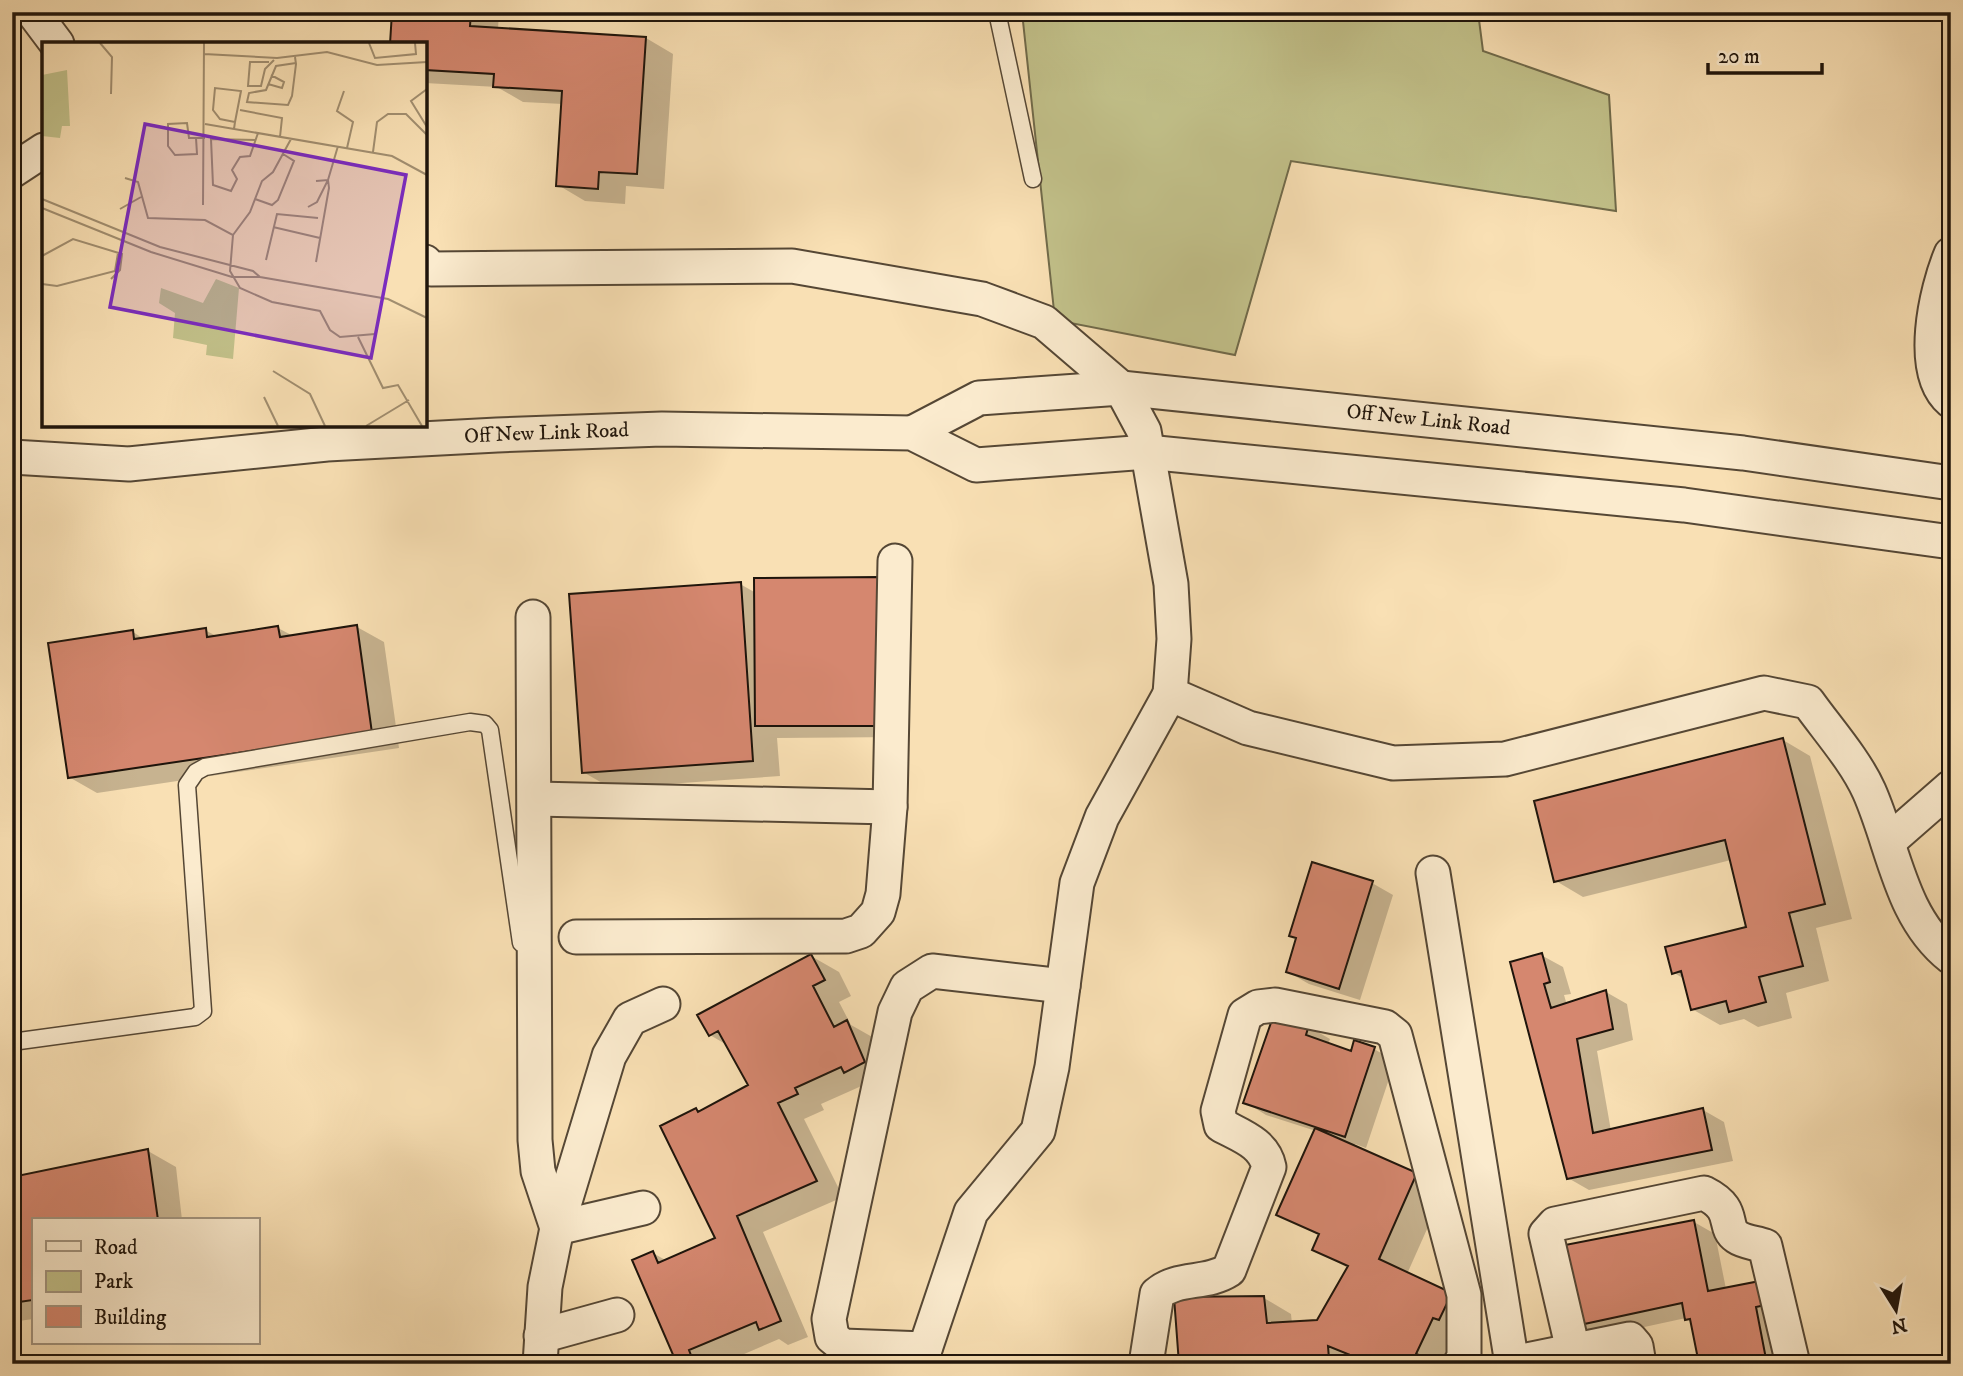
<svg xmlns="http://www.w3.org/2000/svg" width="1963" height="1376" viewBox="0 0 1963 1376" font-family="'IM FELL DW Pica',serif">
  <rect width="100%" height="100%" fill="#f9e0b4"/>
  <filter id="stains"><feTurbulence type="fractalNoise" baseFrequency=".00286" numOctaves="4"/><feColorMatrix values="0 0 0 0 .2 0 0 0 0 .09 0 0 0 0 .02 0 0 0 .5 -.17"/></filter>
  <radialGradient id="worn" r=".72"><stop offset=".6" stop-color="#630" stop-opacity="0"/><stop offset="1" stop-color="#630" stop-opacity=".3"/></radialGradient>
  <path fill="#c2c18a" stroke="#706a4a" stroke-width="2" d="M1022 12H1478L1483 51 1609 95 1616 211 1291 161 1235 355 1055 320Z"/>
  <path fill="#0003" d="M394 12H499L498 29 646 38 673 54 664 189 626 186 625 204 585 201 558 185 563 104 523 102 497 87 425 83V44Z
    M740 584 756 593 902 737 777 738 780 776 611 788 583 772Z
    M357 627 384 642 399 748 97 793 69 777 133 632 144 639 205 630 218 637 278 628 293 636Z
    M1783 740 1810 756 1852 919 1816 928 1829 981 1786 993 1792 1018 1758 1027 1744 1019 1720 1025 1692 1009 1684 979 1673 972 1749 928 1731 860 1583 897 1556 881Z
    M1372 883 1393 895 1360 1000 1309 984 1288 972Z
    M1541 955 1563 967 1571 994 1564 995 1567 1005 1606 992 1627 1004 1633 1040 1597 1051 1611 1131 1703 1110 1724 1122 1733 1161 1589 1190 1568 1178 1513 963Z
    M811 956 839 972 851 996 839 1002 851 1025 874 1038 866 1084 821 1104 824 1110 804 1119 843 1197 763 1232 808 1337 788 1345 779 1339 721 1364H681L653 1253 667 1261 717 1239 696 1110 701 1112 751 1086 727 1045 710 1035Z
    M1309 1027 1330 1039 1328 1044 1353 1053 1374 1049 1395 1061 1366 1148 1355 1144 1354 1147 1444 1191 1407 1274 1479 1310 1446 1364H1364L1354 1360 1355 1364H1181L1264 1298 1291 1314 1292 1324 1318 1322 1348 1268 1314 1249 1320 1236 1278 1214 1316 1131 1266 1115 1245 1102Z
    M148 1151 176 1167 182 1220H33V1319L12 1322V1179Z
    M1694 1222 1715 1234 1726 1289 1765 1281 1785 1364H1701L1692 1322 1686 1318 1598 1337 1577 1325Z"/>
  <path fill="#d5876f" stroke="#1e140b" stroke-width="2" d="M392 12H471L470 26 646 37 637 174 599 172 598 189 556 186 562 91 493 87 494 74 425 70V44H390Z
    M880 577 881 726H755L754 578Z
    M741 582 753 761 582 773 569 594Z
    M357 625 372 733 68 778 48 643 133 630 134 639 206 628 207 637 278 626 280 637Z
    M1783 738 1825 904 1789 913 1803 966 1759 977 1766 1002 1729 1012 1726 1001 1691 1010 1681 971 1672 974 1665 947 1746 927 1725 840 1554 882 1534 801Z
    M1312 862 1373 881 1339 989 1286 972 1296 938 1289 936Z
    M1542 953 1550 982 1544 984 1551 1008 1606 990 1613 1029 1577 1039 1593 1133 1703 1108 1712 1150 1567 1179 1510 962Z
    M811 954 825 980 813 986 834 1027 847 1020 865 1062 844 1073 841 1067 795 1088 798 1094 778 1103 817 1181 737 1216 781 1321 759 1330 756 1322 689 1350 692 1358 677 1364 632 1260 653 1251 658 1263 715 1238 660 1126 696 1108 698 1112 748 1085 718 1031 709 1036 697 1015Z
    M1274 1014 1309 1025 1306 1035 1351 1051 1354 1040 1375 1047 1345 1137 1243 1103Z
    M1315 1128 1417 1173 1379 1259 1452 1293 1439 1320 1433 1318 1416 1354 1422 1356 1419 1364H1378V1355L1355 1357 1328 1346 1329 1359 1309 1361V1364H1179L1174 1297 1264 1296 1267 1323 1317 1320 1348 1266 1312 1250 1319 1234 1276 1215Z
    M148 1149 158 1220H33V1300L12 1303V1177Z
    M1694 1220 1708 1291 1765 1280 1770 1304 1756 1307 1767 1364H1699L1690 1319 1685 1320 1682 1303 1575 1326 1560 1246Z"/>
  <g fill="none" stroke-linecap="round" stroke-linejoin="round">
    <g stroke="#554735" stroke-width="19">
      <path id="service" d="M997 12 1033 179
        M12 1042 195 1017 203 1011 187 785 196 772 205 767 470 722 485 724 490 730 521 943"/>
    </g>
    <g stroke="#554735" stroke-width="37">
      <g id="minor">
        <path d="M33 12 57 44"/>
        <path d="M12 171 44 150"/>
        <path d="M1951 254C1936 290 1917 372 1951 401"/>
        <path d="M425 262 431 269 792 266 982 299 1044 322 1121 388 1144 431 1171 584 1174 639 1170 694 1248 728 1393 763 1505 759 1764 693 1808 702C1828 730 1855 760 1869 791 1894 847 1900 917 1951 957"/>
        <path id="s1" d="M912 433 979 398 1121 388 1743 453 1951 483"/>
        <path id="s2" d="M12 457 129 464 327 444 497 435 662 429 912 433 976 465 1147 452 1684 505 1951 542"/>
        <path d="M533 617 535 1140 538 1171 557 1228 643 1208"/>
        <path d="M536 799 890 807"/>
        <path d="M1888 842 1951 787"/>
        <path d="M1433 873 1512 1364"/>
        <path d="M576 937 846 936 861 931 878 912 883 894 890 807 895 561"/>
        <path d="M541 1336 617 1315"/>
        <path d="M925 1349 843 1346 832 1337 829 1319 895 1012 907 987 932 971 1063 986"/>
        <path d="M1573 1350 1546 1234 1555 1224 1704 1193C1738 1210 1721 1226 1737 1237 1744 1242 1756 1243 1765 1246L1793 1364"/>
        <path d="M1512 1363 1630 1339 1636 1346 1639 1364"/>
        <path d="M540 1364 545 1287 557 1228 609 1056 630 1019 663 1004"/>
        <path d="M920 1364 971 1212 1038 1131 1052 1067 1077 883 1102 817 1170 694"/>
        <path d="M1146 1364 1157 1294C1178 1276 1206 1285 1229 1270L1269 1167C1264 1143 1241 1136 1221 1125L1218 1111 1245 1015 1258 1007 1275 1005 1385 1027 1395 1035 1464 1295V1357L1460 1364"/>
      </g>
    </g>
    <use href="#service" stroke="#fbebce" stroke-width="16"/>
    <use href="#minor" stroke="#fbebce" stroke-width="33"/>
  </g>
  <g text-anchor="middle" dominant-baseline="central" stroke-width="5" stroke-linejoin="round" paint-order="stroke">
    <g font-size="21" fill="#1e140b" stroke="#fbebce">
      <text stroke="none"><textPath href="#s1" startOffset="527">Off New Link Road</textPath></text>
      <text stroke="none"><textPath href="#s2" startOffset="536">Off New Link Road</textPath></text>
    </g>
  </g>
  <g transform="translate(42 42)">
    <rect width="385" height="385" fill="#f9e0b4"/>
    <path d="M25 28 28 84H20L18 96 0 94V33ZM174 237 197 246 191 317 164 313 165 303 131 296 133 271 117 261 119 246 161 261Z" fill="#c2c18a"/>
    <path fill="none" stroke="#a18e70" stroke-width="2" d="M58 1 70 15 69 52M327 1 333 16 374 12 373 1M162 12 235 16 285 10 335 23 385 20M253 15 254 22 250 54 246 63 205 60 207 51 224 48 234 24 254 21M227 20H208L206 44H219L223 27 232 18M226 42 240 46 242 40 229 33M385 47 369 59 385 85M302 49 295 69 311 80 305 106M198 68 240 76 238 95M163 82 350 114 385 133M192 87 193 80 178 77 171 68 173 46 199 49 193 80M154 96 155 112 133 113 126 104V82L145 81 147 96H163M214 98 169 97 171 143 189 149 195 137 190 128 198 115 208 114 216 91M331 110 335 80 346 72H364L385 93M83 136 96 140 106 176 163 178 191 193 188 229 198 246 230 260 278 269 288 288 298 295 333 292M0 157 118 205 211 229 218 235 346 257 385 276M213 157 230 163 236 158 252 119 241 112M161 163 162 1M266 165 275 160 286 138 296 104M0 166 109 210 190 235H218M78 167 99 155M231 185 278 196M191 193 208 170 220 139 231 130 249 97M0 214 31 197 80 212 78 228 69 237M224 218 235 172 276 176M274 220 287 146 286 138 274 139M0 242 15 244 73 229 76 211M316 295 341 346 356 343 380 384M231 329 268 352 283 384M222 355 236 384M324 384 367 358"/>
    <path fill="#7b2cbf" fill-opacity="0.15" stroke="#7b2cbf" stroke-width="3.5" d="M103 82 364 133 329 316 68 265Z"/>
    <rect width="385" height="385" fill="none" stroke="#1e140b" stroke-width="3.5"/>
  </g>
  <rect width="1963" height="1376" fill="none" stroke="#f9e0b4" stroke-width="42"/>
  <rect x="14" y="14" width="1935" height="1348" fill="none" stroke="#1e140b" stroke-width="3.5"/>
  <rect x="21" y="21" width="1921" height="1334" fill="none" stroke="#1e140b" stroke-width="2"/>
  <rect x="32" y="1218" width="228" height="126" fill="#fbebce" stroke="#a39580" stroke-width="2"/>
  <rect x="46" y="1241" width="35" height="10" fill="#fbebce" stroke="#a39580" stroke-width="2"/>
  <text x="94" y="1254" font-size="21" fill="#1e140b">Road</text>
  <rect x="46" y="1271" width="35" height="21" fill="#c2c18a" stroke="#a39580" stroke-width="2"/>
  <text x="94" y="1288" font-size="21" fill="#1e140b">Park</text>
  <rect x="46" y="1306" width="35" height="21" fill="#d5876f" stroke="#a39580" stroke-width="2"/>
  <text x="94" y="1324" font-size="21" fill="#1e140b">Building</text>
  <g transform="translate(1896 1310) rotate(169)" stroke="#fbebce" stroke-width="5" paint-order="stroke">
  <path d="M0-5L12 26L0 18L-12 26Z" fill="#1e140b"/>
  <text y="-10" font-size="19" font-weight="bold" text-anchor="middle" fill="#1e140b">N</text>
  </g>
  <path d="M1708 63v10h114v-10" fill="none" stroke="#1e140b" stroke-width="3.5"/>
  <text x="1718" y="63" font-size="21" fill="#1e140b" stroke="#fbebce" stroke-width="5" paint-order="stroke">20 m</text>
  <rect width="100%" height="100%" filter="url(#stains)"/>
  <rect width="100%" height="100%" fill="url(#worn)"/>
</svg>
